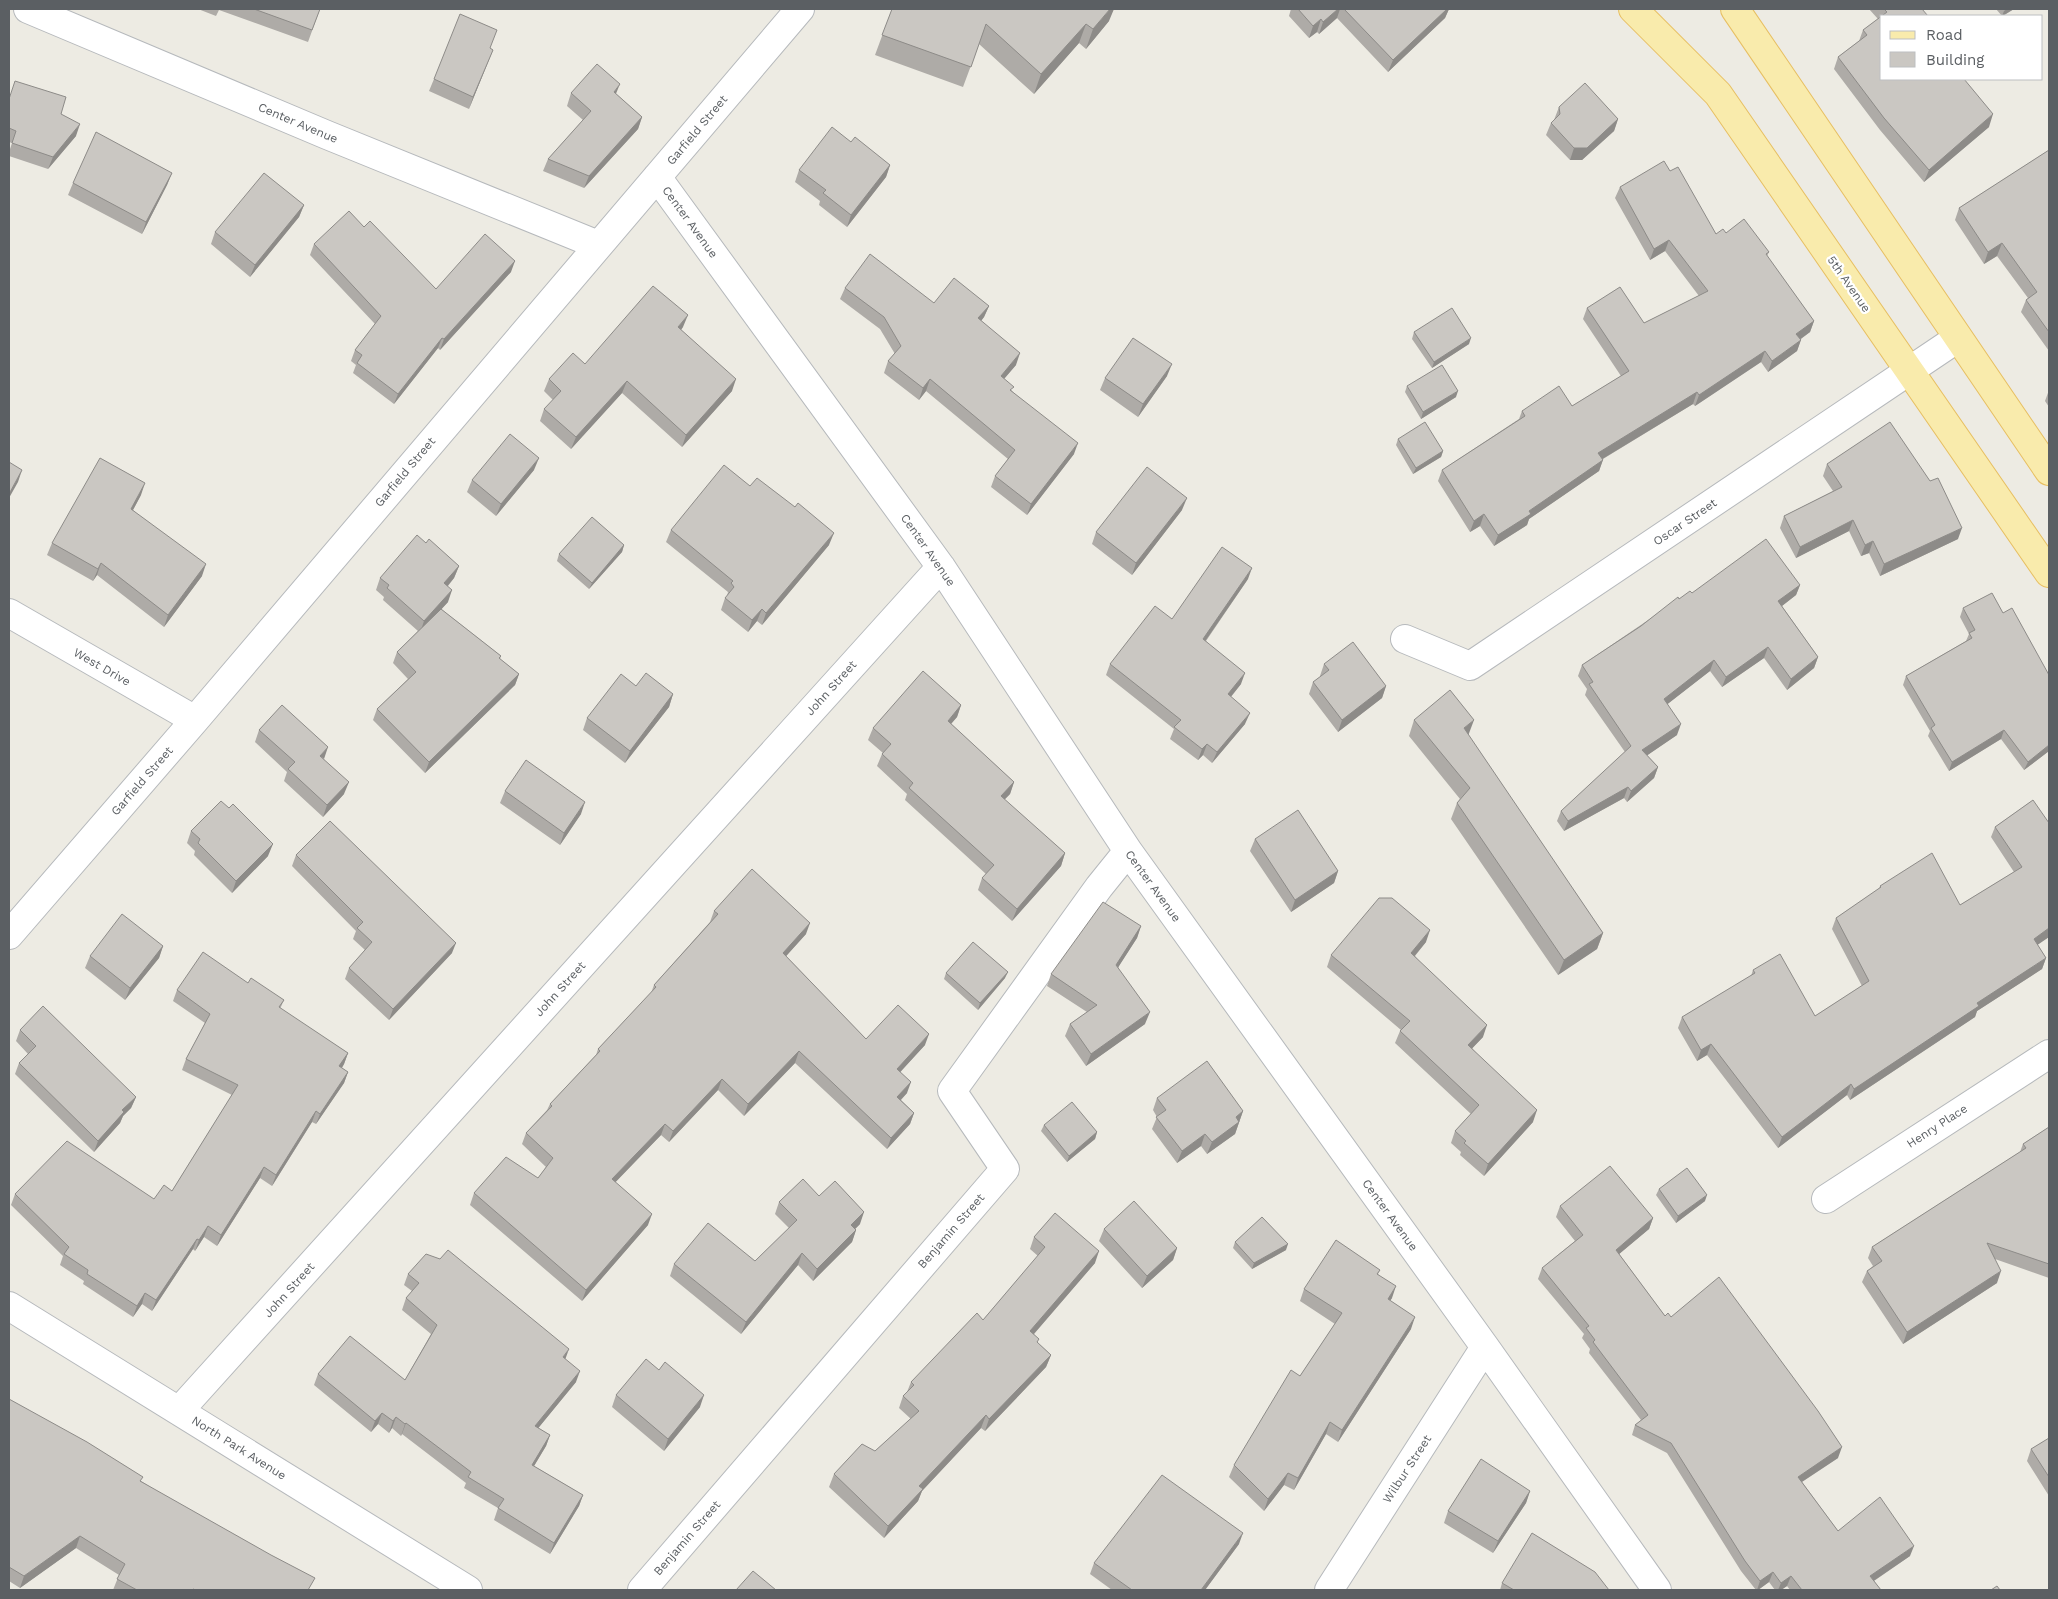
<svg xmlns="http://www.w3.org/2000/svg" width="2058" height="1599" viewBox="0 0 2058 1599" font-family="'Work Sans',sans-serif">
  <rect width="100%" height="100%" fill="#edebe3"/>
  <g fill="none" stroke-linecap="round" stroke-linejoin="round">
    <g stroke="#b6b9bc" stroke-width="30">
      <path id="minor" d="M28 9 327 135 598 245
        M657 177 941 567 1128 851 1485 1347 1657 1590
        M9 613 195 720
        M1405 639 1470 666 1958 338
        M9 935 195 720 800 9
        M1826 1199 2049 1054
        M9 1306 468 1590
        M179 1411 941 567
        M642 1590 1005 1169 952 1091 1099 887 1128 851
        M1329 1590 1485 1347"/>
    </g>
    <g stroke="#e7bf62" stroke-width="30">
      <path id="major" d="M1633 9 1718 94 2049 573
        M1735 9 2049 471"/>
    </g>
    <use href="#minor" stroke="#fff" stroke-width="28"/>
    <use href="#major" stroke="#f9ebac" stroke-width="28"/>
  </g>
  <path fill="#aeaba7" d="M198 9H320L308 42 219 10 216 16Z
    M892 9 1109 21 1086 49 1079 43 1034 94 979 44 963 87 875 55Z
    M1291 9H1449L1445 18 1388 72 1337 18 1319 34 1317 32 1309 38 1289 16Z
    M1869 9H1922L1882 16 1989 127 1924 182 1880 130 1834 69 1838 57 1859 41 1863 30 1878 19Z
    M1996 9H2014L2003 16H2002Z
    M490 48 493 50 469 109 429 91 434 79Z
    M571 93 616 94 642 117 638 129 584 188 543 171 548 159 583 120 567 106Z
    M9 98 76 136 48 169 9 156V152L12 143 9 142Z
    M1559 107 1618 119 1614 131 1582 160H1570L1546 135 1551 123 1554 120Z
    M851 142 890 165 886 177 847 227 819 205 820 201 795 182 799 170Z
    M2049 150V351L2021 312 2026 300 2028 298 1997 256 1984 264 1955 220 1959 208Z
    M1670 171 1716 234 1726 233 1769 252 1767 256 1814 321 1810 332 1801 339 1797 351 1768 372 1761 362 1695 406 1693 404 1603 459 1599 471 1529 519 1527 525 1494 546 1480 526 1470 532 1438 481 1442 470 1519 419 1522 411 1572 406 1621 376 1583 319 1587 308 1644 323 1699 296 1665 251 1650 260 1615 198 1620 187Z
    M172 173 167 185 142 234 68 195 73 183Z
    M304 205 299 217 250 277 211 244 215 232Z
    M364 227 436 289 511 272 440 350 438 348 394 404 353 373 356 365 351 361 355 350 375 324 310 255 314 244Z
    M845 288 934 303 989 306 984 317 981 321 1016 365 1004 379 1012 391 1074 454 1027 515 991 487 995 476 1008 459 926 391 919 400 884 373 888 361 895 354 880 329 840 299Z
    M683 327 681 330 732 391 682 447 622 393 571 449 540 421 544 409 553 400 544 391 549 379 585 364Z
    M1414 332 1469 344 1432 368 1412 339Z
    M1167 376 1138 417 1100 390 1105 378Z
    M1407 386 1456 397 1421 419 1405 392Z
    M2049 390V407L2045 401Z
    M1398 439 1443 451 1441 457 1413 474 1396 445Z
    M1827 464 1958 539 1880 576 1869 553 1861 556 1849 531 1796 558 1780 528 1784 516 1833 491 1823 476Z
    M534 470 496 516 467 492 472 480Z
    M750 486 829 545 762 625 757 621 748 632 721 610 725 598 727 596 728 592 666 542 671 530Z
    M141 495 133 510 202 576 164 627 97 575 93 581 47 555 52 543Z
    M1182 510 1132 575 1092 544 1096 532Z
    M426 543 459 566 454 578 448 586V602L441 609 501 656 500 659 519 674 515 685 425 773 373 720 377 709 408 679 393 663 397 652 418 631 383 600 384 597 376 590 380 578Z
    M624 545 622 552 589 589 557 561 559 554Z
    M1248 579 1206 641 1241 684 1231 697 1245 724 1212 763 1203 755 1198 760 1170 739 1174 729 1106 675 1110 664 1172 619Z
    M1800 585 1796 595 1782 606 1818 657 1814 668 1787 690 1764 658 1722 687 1710 671 1667 704 1677 735 1647 755 1658 767 1654 778 1627 802 1624 798 1564 831 1557 821 1561 811 1625 752 1585 695 1587 689 1578 676 1582 665 1679 599 1692 593Z
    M1963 608 2049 751 2024 770 2001 739 1949 771 1928 736 1930 731 1903 685 1906 676 1966 641 1969 634 1960 617Z
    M1324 664 1386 686 1382 698 1338 732 1309 694 1313 682 1320 677V676Z
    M636 686 673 694 669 707 625 763 583 730 587 718Z
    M961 705 957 717 951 724 1014 782 1010 794 1004 800 1065 853 1061 866 1012 921 978 890 982 878 986 874 905 800 907 794 877 766 882 754 883 753 868 740 873 728Z
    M1414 720 1468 736 1603 933 1597 949 1558 975 1451 819 1457 803 1460 799 1409 736Z
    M259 730 324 759 344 794 323 817 284 781 287 772 255 742Z
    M505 791 581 814 560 845 500 803Z
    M2033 800 2049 937 2037 944 2046 958 2042 969 1977 1011 1975 1017 1850 1100 1847 1095 1778 1148 1707 1055 1697 1061 1678 1028 1682 1017 1751 976 1753 970 1815 1016 1862 986 1832 929 1836 918 1879 889 1880 886 1960 905 2014 872 1991 837 1995 827Z
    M191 831 268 856 232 893 194 855 195 851 187 843Z
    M1255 839 1338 871 1334 883 1291 912 1250 851Z
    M296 855 452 953 389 1020 345 979 349 968 365 950 353 939 356 931 292 866Z
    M714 911 806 934 786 956 866 1039 925 1045 900 1072 907 1093 901 1100 914 1113 910 1124 887 1149 795 1063 744 1116 718 1090 669 1142 661 1135 615 1182 648 1225 582 1301 470 1205 474 1193 538 1178 546 1167 522 1144 526 1133 547 1110 550 1104 596 1055 598 1049 651 993 654 985 710 922Z
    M1141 926 1137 938 1118 967 1145 1024 1086 1066 1065 1036 1070 1024 1087 1012 1047 986 1051 974Z
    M1426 942 1415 956 1483 1037 1472 1048 1533 1122 1484 1176 1460 1155 1461 1152 1451 1143 1455 1131 1471 1114 1395 1043 1400 1031 1401 1030 1327 967 1331 955Z
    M163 946 159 958 125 1000 85 968 90 956Z
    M946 973 1005 978 978 1010 944 979Z
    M248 983 284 1000 280 1009 348 1053 344 1064 342 1068 348 1072 344 1083 316 1124 312 1122 272 1186 260 1178 217 1246 204 1237 195 1251 193 1249 152 1311 142 1304 133 1317 83 1284 84 1281 60 1265 63 1256 11 1205 15 1194 154 1199 172 1191 232 1095 182 1070 186 1059 205 1023 173 1001 177 990Z
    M20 1030 136 1097 131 1108 123 1116 120 1123 94 1152 15 1074 19 1063 28 1054 16 1041Z
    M1157 1098 1243 1111 1235 1134 1207 1154 1201 1146 1177 1163 1152 1129 1157 1117 1153 1110Z
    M1044 1125 1097 1132 1095 1139 1067 1162 1041 1131Z
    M2049 1127V1278L1995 1259 1997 1283 1903 1344 1862 1282 1867 1271 1873 1266 1868 1258 1872 1247 2020 1152 2023 1144Z
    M1659 1189 1705 1201 1676 1223 1656 1195Z
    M819 1196 860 1224 855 1229 856 1230 852 1242 813 1281 798 1265 741 1334 670 1276 674 1264 755 1261 789 1228 775 1214 779 1202Z
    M1560 1206 1653 1218 1649 1229 1619 1254 1665 1316 1671 1317 1838 1458 1802 1482 1838 1531 1910 1556 1874 1581 1881 1590H1790L1787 1586 1781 1590H1775L1769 1582 1758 1590H1756L1741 1571 1667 1453 1632 1435 1635 1425 1641 1420 1589 1353 1590 1349 1582 1338 1584 1334 1538 1279 1542 1268 1575 1241 1556 1217Z
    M1104 1229 1177 1248 1173 1260 1142 1288 1099 1241Z
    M1034 1237 1095 1263 1034 1334 1038 1343 1051 1355 1046 1367 985 1431 981 1428 922 1491 918 1501 884 1538 829 1487 834 1474 875 1451 911 1419 899 1408 903 1396 907 1392 911 1382 983 1320 1038 1256 1030 1249Z
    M1235 1242 1286 1250 1252 1269 1233 1248Z
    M1380 1270 1378 1274 1392 1298 1390 1301 1411 1329 1338 1442 1326 1434 1294 1490 1284 1485 1264 1511 1229 1477 1234 1465 1300 1376 1335 1324 1300 1301 1304 1289Z
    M408 1274 565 1359 576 1382 538 1428 550 1435 546 1446 534 1466 583 1495 579 1506 550 1554 494 1520 498 1508 464 1488 466 1483 402 1434 401 1436 392 1428 389 1433 378 1424 371 1432 314 1385 318 1374 405 1380 431 1334 402 1310 406 1298 412 1291 404 1285Z
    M616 1395 700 1407 664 1451 612 1407Z
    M9 1399 141 1481 310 1590H113L119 1575 76 1548 20 1588 9 1581Z
    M2049 1438V1496L2027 1461 2031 1449Z
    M1530 1491 1526 1503 1493 1553 1444 1523 1448 1511Z
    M1239 1544 1205 1590H1112L1090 1574 1094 1563Z
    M1502 1583 1609 1590H1500Z"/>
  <path fill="#8d8b88" d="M1110 9H1114L1109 21 1086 49 1093 29Z
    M1338 9H1340L1337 18 1319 34 1323 22Z
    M1447 9H1449L1445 18 1388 72 1393 60Z
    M2007 9H2014L2002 16 2004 11Z
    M1321 19 1317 32 1309 38 1313 26Z
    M1086 24 1079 43 1034 94 1041 74Z
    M493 50 488 62 469 109 473 97Z
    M620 84 615 96 614 92Z
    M1993 114 1989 127 1924 182 1929 170Z
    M642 117 638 129 584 188 589 176Z
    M1618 119 1614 131 1582 160H1570L1574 148Z
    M80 124 76 136 48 169 53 157Z
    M890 165 886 177 847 227 851 215Z
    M172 173 167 185 142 234 146 222Z
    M304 205 299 217 250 277 255 265Z
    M1669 240 1665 251 1650 260 1654 249Z
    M2002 243 1997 256 1984 264 1988 252Z
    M515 261 511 272 440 350 444 339Z
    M989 306 984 317 974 330 978 318Z
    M688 315 683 327 674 339 678 327Z
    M1814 321 1810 332 1792 345 1796 334Z
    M442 338 438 348 394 404 398 394Z
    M1471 338 1469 344 1432 368 1434 362Z
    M1801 340 1797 351 1768 372 1772 361Z
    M1765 351 1761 362 1695 406 1699 395Z
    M1020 353 1016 365 997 387 1001 376Z
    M1172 364 1167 376 1138 417 1143 404Z
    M736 379 732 391 682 447 686 435Z
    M930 379 926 391 919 400 923 388Z
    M627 381 622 393 571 449 576 437Z
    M1458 391 1456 397 1421 419 1423 412Z
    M1697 392 1693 404 1594 464 1598 453Z
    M1078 443 1074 454 1027 515 1031 504Z
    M1443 451 1441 457 1413 474 1416 468Z
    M539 458 534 470 496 516 501 504Z
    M1603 460 1599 471 1529 519 1527 525 1494 546 1498 535 1529 511Z
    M22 470 18 482 9 498V494Z
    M145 483 141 495 127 521 131 509Z
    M1187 498 1182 510 1132 575 1136 563Z
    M1484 514 1480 526 1470 532 1474 521Z
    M1853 520 1849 531 1796 558 1800 547Z
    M1962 528 1958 539 1880 576 1884 564Z
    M834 533 829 545 762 625 766 613Z
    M1873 541 1869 553 1861 556 1865 545Z
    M624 545 622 552 589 589 592 583Z
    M101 563 97 575 93 581 98 569Z
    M206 564 202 576 164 627 168 615Z
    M459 566 454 578 440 595 444 583Z
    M1252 568 1248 579 1199 650 1203 639Z
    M1800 585 1796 595 1774 612 1778 601Z
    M452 590 448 602 420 633 424 621Z
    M762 609 757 621 748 632 752 620Z
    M1768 647 1764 658 1722 687 1726 677Z
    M1818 657 1814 668 1787 690 1791 679Z
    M1714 660 1710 671 1660 710 1664 699Z
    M1245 673 1241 684 1224 705 1228 694Z
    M519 674 515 685 425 773 429 762Z
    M1386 686 1382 698 1338 732 1342 720Z
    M673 694 669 707 625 763 630 751Z
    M961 705 957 717 943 733 948 721Z
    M1250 713 1245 724 1212 763 1217 752Z
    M1474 720 1468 736 1464 728Z
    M1681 724 1677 735 1639 761 1642 750Z
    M2004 730 2001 739 1949 771 1952 762Z
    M1207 744 1203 755 1198 760 1202 749Z
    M2049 745V751L2024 770 2028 762Z
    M328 747 324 759 320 756Z
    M1658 767 1654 778 1627 802 1631 791Z
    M349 782 344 794 323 817 327 805Z
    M1014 782 1010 794 996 808 1001 796Z
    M1628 787 1624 798 1564 831 1568 821Z
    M585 802 581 814 560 845 564 833Z
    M273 844 268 856 232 893 236 881Z
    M1065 853 1061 866 1012 921 1017 909Z
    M1338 871 1334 883 1291 912 1295 900Z
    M810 923 806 934 779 964 783 953Z
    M1141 926 1137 938 1112 977 1116 965Z
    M2049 928V937L2030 950 2034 939Z
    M1430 930 1426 942 1407 965 1411 953Z
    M1603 933 1597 949 1558 975 1564 960Z
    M456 943 452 953 389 1020 393 1009Z
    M163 946 159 958 125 1000 130 988Z
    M2046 958 2042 969 1977 1011 1975 1017 1850 1100 1854 1089 1977 1003Z
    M1008 972 1005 978 978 1010 980 1003Z
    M1150 1012 1145 1024 1086 1066 1091 1054Z
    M1487 1025 1483 1037 1464 1057 1468 1045Z
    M929 1034 925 1045 893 1080 897 1069Z
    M1711 1044 1707 1055 1697 1061 1701 1050Z
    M799 1051 795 1063 744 1116 748 1104Z
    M348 1053 344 1064 336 1077 339 1066Z
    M348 1072 344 1083 316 1124 320 1114Z
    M722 1079 718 1090 669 1142 673 1131Z
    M911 1082 907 1093 893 1108 897 1097Z
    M1851 1084 1847 1095 1778 1148 1782 1137Z
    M136 1097 131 1108 123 1116 120 1123 94 1152 98 1141 122 1110Z
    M1537 1110 1533 1122 1484 1176 1488 1164Z
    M316 1111 312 1122 272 1186 276 1175Z
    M1243 1111 1235 1134 1207 1154 1212 1142 1236 1117Z
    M914 1113 910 1124 887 1149 891 1138Z
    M665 1124 661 1135 608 1190 612 1179Z
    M1097 1132 1095 1139 1067 1162 1069 1156Z
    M1205 1134 1201 1146 1177 1163 1182 1151Z
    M264 1167 260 1178 217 1246 221 1235Z
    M1707 1195 1705 1201 1676 1223 1678 1216Z
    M864 1212 860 1224 847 1237 851 1225Z
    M652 1214 648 1225 582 1301 586 1290Z
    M1653 1218 1649 1229 1612 1260 1616 1250Z
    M208 1226 204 1237 195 1251 199 1240Z
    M856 1230 852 1242 813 1281 817 1269Z
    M197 1239 193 1249 152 1311 156 1300Z
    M1288 1244 1286 1250 1252 1269 1254 1263Z
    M1177 1248 1173 1260 1142 1288 1147 1276Z
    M1099 1251 1095 1263 1026 1343 1030 1331Z
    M802 1253 798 1265 741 1334 746 1322Z
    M2001 1271 1997 1283 1903 1344 1907 1332Z
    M1396 1286 1392 1298 1383 1311 1388 1299Z
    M145 1293 142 1304 133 1317 137 1306Z
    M1415 1317 1411 1329 1338 1442 1342 1430Z
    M569 1349 565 1360 563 1357Z
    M1051 1355 1046 1367 985 1431 989 1419Z
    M580 1371 576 1382 531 1437 535 1426Z
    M704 1395 700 1407 664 1451 668 1439Z
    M382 1413 378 1424 371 1432 375 1421Z
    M986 1415 981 1428 922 1491 918 1501 884 1538 888 1526 919 1486Z
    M396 1417 392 1428 389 1433 393 1421Z
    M1330 1422 1326 1434 1294 1490 1298 1478Z
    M406 1423 402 1434 401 1436 405 1424Z
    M550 1435 546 1446 528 1476 532 1465Z
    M1842 1447 1838 1458 1794 1487 1798 1477Z
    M1288 1473 1284 1485 1264 1511 1268 1499Z
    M1530 1491 1526 1503 1493 1553 1498 1541Z
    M583 1495 579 1506 550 1554 554 1543Z
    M1243 1533 1239 1544 1205 1590H1201Z
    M80 1536 76 1548 20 1588 24 1576Z
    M1914 1546 1910 1556 1866 1586 1870 1576Z
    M1773 1572 1769 1582 1758 1590H1757L1760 1581Z
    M1791 1576 1787 1586 1781 1590H1778L1781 1583Z"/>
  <path fill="#cac7c2" stroke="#8d8b88" d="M254 9H320L312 30Z
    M892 9H1110L1093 29 1086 24 1041 74 986 24 971 67 882 35Z
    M1298 9H1338L1323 22 1321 19 1313 26Z
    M1344 9H1447L1393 60Z
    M1884 9H1922L1928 16H1882V79H1964L1993 114 1929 170 1884 118 1838 57 1867 35 1863 30 1887 12Z
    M460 14 497 30 490 48 493 50 473 97 434 79Z
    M597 64 620 84 614 92 642 117 589 176 548 159 591 111 571 93Z
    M15 81 66 97 61 114 80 124 53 157 12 143 16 131 9 128V99Z
    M1585 83 1618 119 1587 148H1574L1551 123 1560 114 1559 107Z
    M832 127 851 142 855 137 890 165 851 215 823 193 826 190 799 170Z
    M96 132 172 173 146 222 73 183Z
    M2049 150V332L2026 300 2037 292 2002 243 1988 252 1959 208Z
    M1664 161 1670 171 1678 167 1716 234 1723 229 1726 233 1744 219 1769 252 1766 254 1814 321 1796 334 1801 340 1772 361 1765 351 1699 395 1697 392 1598 453 1603 460 1529 511 1531 514 1498 535 1484 514 1474 521 1442 470 1525 416 1522 411 1559 386 1572 406 1629 371 1587 308 1620 287 1644 323 1708 291 1669 240 1654 249 1620 187Z
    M264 173 304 205 255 265 215 232Z
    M349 211 364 227 370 221 436 289 485 234 515 261 444 339 442 338 398 394 357 363 362 355 355 350 381 316 314 244Z
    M870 254 934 303 954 278 989 306 978 318 1020 353 1001 376 1014 387 1010 390 1078 443 1031 504 995 476 1015 450 930 379 923 388 888 361 901 346 884 317 845 288Z
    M653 286 688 315 678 327 736 379 686 435 627 381 576 437 544 409 561 391 549 379 573 353 585 364Z
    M1452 308 1471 338 1434 362 1414 332Z
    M1133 338 1172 364 1143 404 1105 378Z
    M1442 365 1458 391 1423 412 1407 386Z
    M1425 422 1443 451 1416 468 1398 439Z
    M1890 422 1930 481 1938 478 1962 528 1884 564 1873 541 1865 545 1853 520 1800 547 1784 516 1842 487 1827 464Z
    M510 434 539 458 501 504 472 480Z
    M100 458 145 483 131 509 206 564 168 615 101 563 98 569 52 543Z
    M9 462 22 470 9 494Z
    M724 465 750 486 757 478 795 507 798 503 834 533 766 613 762 609 752 620 725 598 734 587 731 583 733 581 671 530Z
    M1147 467 1187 498 1136 563 1096 532Z
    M592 517 624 545 592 583 559 554Z
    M417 535 426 543 429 539 459 566 444 583 452 590 424 621 387 588 389 585 380 578Z
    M1766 539 1800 585 1778 601 1818 657 1791 679 1768 647 1726 677 1714 660 1664 699 1681 724 1642 750 1658 767 1631 791 1628 787 1568 821 1561 811 1631 746 1589 684 1593 682 1582 665 1641 626 1678 597 1679 599 1690 591 1692 593Z
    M1222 547 1252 568 1203 639 1245 673 1228 694 1250 713 1217 752 1207 744 1202 749 1174 727 1181 720 1110 664 1155 606 1172 619Z
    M1992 593 2003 613 2012 608 2049 675V745L2028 762 2004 730 1952 762 1931 728 1935 725 1906 676 1972 638 1969 633 1975 630 1963 608Z
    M441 609 501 656 499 658 519 674 429 762 377 709 416 672 397 652Z
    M1353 642 1386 686 1342 720 1313 682 1329 670 1324 664Z
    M923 671 961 705 948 721 1014 782 1001 796 1065 853 1017 909 982 878 994 865 909 788 913 783 882 754 891 744 873 728Z
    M646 673 673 694 630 751 587 718 621 674 636 686Z
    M1450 690 1474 720 1464 728 1603 933 1564 960 1457 803 1470 788 1414 720Z
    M282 705 328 747 320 756 349 782 327 805 288 769 295 762 259 730Z
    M526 760 585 802 564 833 505 791Z
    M2033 800 2049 823V928L2034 939 2046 958 1977 1003 1979 1006 1854 1089 1851 1084 1782 1137 1711 1044 1701 1050 1682 1017 1755 973 1753 970 1780 954 1815 1016 1869 981 1836 918 1881 887 1880 886 1932 853 1960 905 2022 867 1995 827Z
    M221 801 229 808 233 804 273 844 236 881 198 843 200 839 191 831Z
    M1298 810 1338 871 1295 900 1255 839Z
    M330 821 456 943 393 1009 349 968 372 942 357 928 363 922 296 855Z
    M752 869 810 923 783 953 866 1039 898 1005 929 1034 897 1069 911 1082 897 1097 914 1113 891 1138 799 1051 748 1104 722 1079 673 1131 665 1124 612 1179 652 1214 586 1290 474 1193 506 1157 538 1178 553 1158 526 1133 552 1106 550 1104 600 1051 598 1049 656 987 654 985 718 914 714 911Z
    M1379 898H1392L1430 930 1411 953 1487 1025 1468 1045 1537 1110 1488 1164 1464 1143 1466 1141 1455 1131 1479 1105 1400 1031 1410 1021 1331 955Z
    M1103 902 1141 926 1116 965 1150 1012 1091 1054 1070 1024 1097 1005 1051 974Z
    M122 914 163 946 130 988 90 956Z
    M973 942 1008 972 980 1003 946 973Z
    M203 952 248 983 251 978 284 1000 279 1007 348 1053 339 1066 348 1072 320 1114 316 1111 276 1175 264 1167 221 1235 208 1226 199 1240 197 1239 156 1300 145 1293 137 1306 87 1274 88 1270 64 1254 69 1247 15 1194 67 1141 154 1199 164 1185 172 1191 238 1085 186 1059 210 1014 177 990Z
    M43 1006 136 1097 122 1110 124 1112 98 1141 19 1063 36 1046 20 1030Z
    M1207 1061 1243 1111 1236 1117 1239 1122 1212 1142 1205 1134 1182 1151 1156 1117 1166 1110 1157 1098Z
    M1072 1102 1097 1132 1069 1156 1044 1125Z
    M2049 1127V1264L1987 1243 2001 1271 1907 1332 1867 1271 1882 1261 1872 1247 2026 1148 2023 1144Z
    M1610 1166 1653 1218 1616 1250 1665 1316 1668 1313 1671 1317 1719 1277 1818 1411 1842 1447 1798 1477 1838 1531 1880 1497 1914 1546 1870 1576 1881 1590H1802L1791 1576 1781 1583 1773 1572 1760 1581 1745 1561 1671 1443 1635 1425 1648 1415 1593 1342 1595 1340 1586 1328 1589 1326 1542 1268 1583 1235 1560 1206Z
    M1687 1168 1707 1195 1678 1216 1659 1189Z
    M803 1179 819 1196 835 1181 864 1212 851 1225 856 1230 817 1269 802 1253 746 1322 674 1264 708 1223 755 1261 797 1220 779 1202Z
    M1134 1201 1177 1248 1147 1276 1104 1229Z
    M1055 1213 1099 1251 1030 1331 1039 1339 1037 1342 1051 1355 989 1419 986 1415 919 1486 923 1489 888 1526 834 1474 862 1444 875 1451 919 1411 903 1396 914 1385 911 1382 977 1313 983 1320 1045 1247 1034 1237Z
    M1262 1217 1288 1244 1254 1263 1235 1242Z
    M1336 1240 1380 1270 1377 1274 1396 1286 1388 1299 1415 1317 1342 1430 1330 1422 1298 1478 1288 1473 1268 1499 1234 1465 1291 1370 1300 1376 1342 1313 1304 1289Z
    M448 1250 569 1349 563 1357 580 1371 535 1426 550 1435 532 1465 583 1495 554 1543 498 1508 504 1499 468 1477 471 1472 406 1423 405 1424 396 1417 393 1421 382 1413 375 1421 318 1374 350 1336 405 1380 437 1325 406 1298 419 1283 408 1274 426 1254 440 1259Z
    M646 1359 659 1370 665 1362 704 1395 668 1439 616 1395Z
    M9 1399 87 1442 143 1477 140 1481 271 1555 315 1578 308 1590H196L193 1589 192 1590H137L117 1579 125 1564 80 1536 24 1576 9 1567Z
    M2049 1438V1477L2031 1449Z
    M1481 1459 1530 1491 1498 1541 1448 1511Z
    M1162 1475 1243 1533 1201 1590H1132L1094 1563Z
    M1532 1533 1595 1572 1609 1590H1514L1502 1583Z
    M753 1571 776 1590H736Z
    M1997 1586 2000 1590H1991Z"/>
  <g text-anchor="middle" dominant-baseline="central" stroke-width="4.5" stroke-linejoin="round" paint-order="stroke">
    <g font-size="12" fill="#5b5f63" stroke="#fff">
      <text transform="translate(298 123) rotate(23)">Center Avenue</text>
      <text transform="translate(697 130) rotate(-50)">Garfield Street</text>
      <text transform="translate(690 222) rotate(54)">Center Avenue</text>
      <text transform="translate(1849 284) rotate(55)">5th Avenue</text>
      <text transform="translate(405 472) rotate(-50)">Garfield Street</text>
      <text transform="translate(1685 522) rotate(-34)">Oscar Street</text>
      <text transform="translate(928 550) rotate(55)">Center Avenue</text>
      <text transform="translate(102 667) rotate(30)">West Drive</text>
      <text transform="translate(831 688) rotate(-48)">John Street</text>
      <text transform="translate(142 781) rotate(-49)">Garfield Street</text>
      <text transform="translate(1153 886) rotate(54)">Center Avenue</text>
      <text transform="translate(560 989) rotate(-48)">John Street</text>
      <text transform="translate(1937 1126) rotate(-33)">Henry Place</text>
      <text transform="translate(1390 1215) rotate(54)">Center Avenue</text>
      <text transform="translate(951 1231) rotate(-49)">Benjamin Street</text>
      <text transform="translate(289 1290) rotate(-48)">John Street</text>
      <text transform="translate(239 1448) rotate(32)">North Park Avenue</text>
      <text transform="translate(1407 1469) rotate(-57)">Wilbur Street</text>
      <text transform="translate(687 1538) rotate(-49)">Benjamin Street</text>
    </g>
  </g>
  <rect width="2058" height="1599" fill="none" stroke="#5b5f63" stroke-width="20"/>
  <rect x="1880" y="15" width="162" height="65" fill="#ffffff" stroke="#bdbfc1"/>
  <rect x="1890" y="31" width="25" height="8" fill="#f9ebac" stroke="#bdbfc1"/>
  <text x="1926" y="40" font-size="15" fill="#5b5f63">Road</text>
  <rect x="1890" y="52" width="25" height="15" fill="#cac7c2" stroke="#bdbfc1"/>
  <text x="1926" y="65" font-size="15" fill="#5b5f63">Building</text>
</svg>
